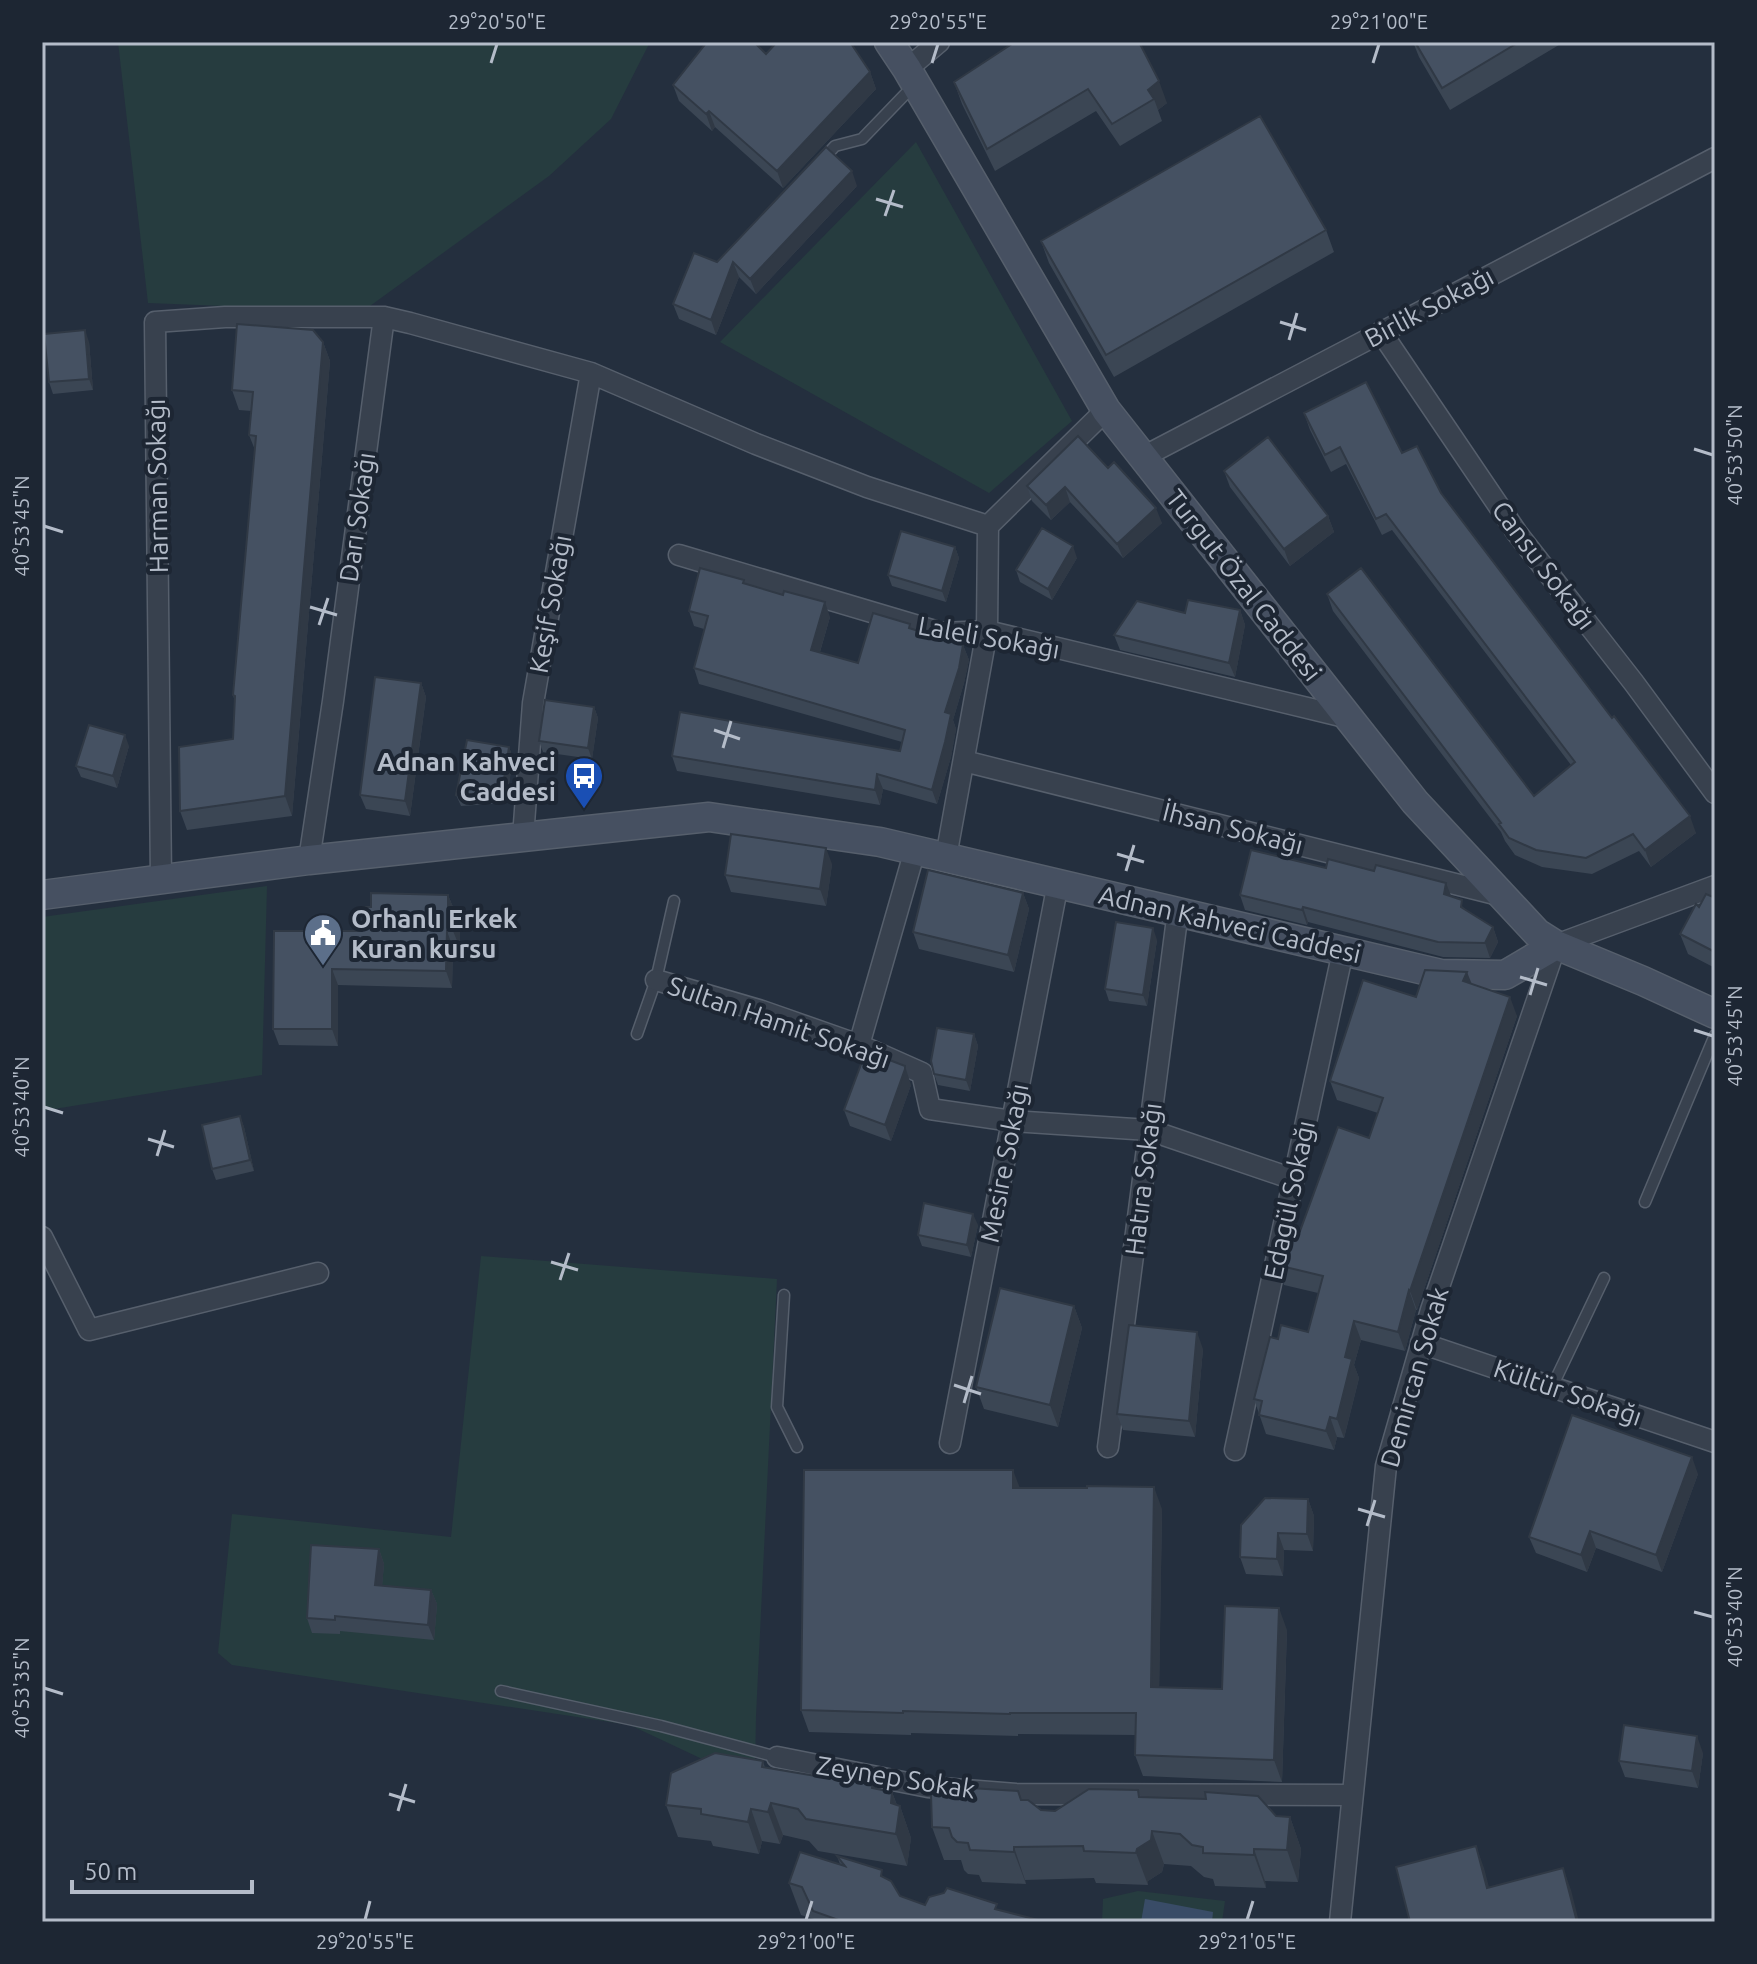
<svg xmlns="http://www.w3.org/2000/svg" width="1757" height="1964" viewBox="0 0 1757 1964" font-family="Ubuntu,sans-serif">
  <rect width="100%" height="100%" fill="#242f3e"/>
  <path fill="#263c3f" d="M118 42H650L611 119 549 176 370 306 351 311 148 303Z
    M916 142 1072 421 989 493 720 342Z
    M267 886 262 1075 42 1111V917Z
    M481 1256 777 1279 756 1716 755 1770 717 1766 630 1725 232 1665 218 1653 232 1514 451 1537Z
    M1138 1891 1225 1901 1222 1922H1102L1103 1899Z"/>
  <path fill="#394c67" d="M1145 1899 1213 1912 1212 1922H1141Z"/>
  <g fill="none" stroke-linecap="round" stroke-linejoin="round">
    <g stroke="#565f6c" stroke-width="13">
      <path id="lane" d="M822 160 835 146 862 139 913 86
        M637 1034 656 980 674 901
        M1645 1202 1715 1035
        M784 1295 777 1407 797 1447
        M1552 1387 1604 1278
        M501 1691 661 1726 777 1757"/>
    </g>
    <g stroke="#565f6c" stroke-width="23">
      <path id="street" d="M907 69 939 42
        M1381 332 1517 533 1634 683 1715 793
        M1143 457 1715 158
        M679 555 942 633 987 631 1349 718
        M964 761 1503 896
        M523 837 533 703 591 373
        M946 857 987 631 988 526 1106 410
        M309 860 333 701 384 317
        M161 879 155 322 225 317H384L410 323 591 373 756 444 867 487 988 526
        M656 980 762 1011 859 1045 922 1073 930 1109 1012 1121 1149 1130 1293 1179
        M859 1045 915 850
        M42 1237 89 1330 318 1273
        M1421 1343 1715 1442
        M950 1443 1058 883
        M1108 1447 1178 911
        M1235 1450 1343 951
        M777 1757 928 1787 1016 1794 1352 1795
        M1340 1922 1386 1466 1431 1310 1556 945 1715 886"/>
    </g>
    <g stroke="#565f6c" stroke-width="31">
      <path id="secondary" d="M889 42 907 69 1106 410 1415 802 1537 933 1556 945 1643 981 1715 1014
        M42 895 309 860 709 817 880 842 1441 974 1505 975 1556 945"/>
    </g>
    <use href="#lane" stroke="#38414e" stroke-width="10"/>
    <use href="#street" stroke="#38414e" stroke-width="20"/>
    <use href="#secondary" stroke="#465061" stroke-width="28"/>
  </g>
  <path fill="#3b4654" d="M1015 42 1167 103 1158 110 1162 121 1120 146 1096 111 995 171 962 104 954 82Z
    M1413 42H1564L1450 110 1419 57Z
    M766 54 870 72 876 89 783 188 715 127 712 131 679 101 673 85Z
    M857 186 756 294 739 277 716 335 679 319 673 304 717 262Z
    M1326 230 1334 252 1114 377 1049 263 1041 241Z
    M89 342 93 390 53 394 49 382Z
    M323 342 330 361 292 816 187 830 180 811 233 739 235 702 233 695 255 450 249 435 251 411 239 410 232 390Z
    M1304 413 1402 453 1441 493 1696 833 1651 867 1639 851 1592 874 1542 867 1515 855 1505 841 1501 832 1333 611 1327 594 1534 796 1571 765 1392 530 1382 535 1346 464 1331 472 1310 430Z
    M1078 436 1162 523 1123 558 1070 502 1051 520 1032 501 1027 486Z
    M1224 471 1328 516 1334 532 1290 566 1230 487Z
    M955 547 959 558 946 602 892 586 888 575Z
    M1077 558 1052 600 1020 582 1016 570Z
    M746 584 830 617 820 652 858 663 912 629 963 645 969 660 964 683 953 720 956 729 951 757 937 804 883 789 880 805 677 771 672 756 900 751 902 742 699 684 694 668 704 629 694 626 689 611Z
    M1240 610 1245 625 1235 677 1120 650 1114 635 1185 613Z
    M421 683 426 697 410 816 366 809 360 795Z
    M594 707 598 718 592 759 543 752 539 741Z
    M129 746 117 788 81 777 76 766Z
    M509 747 513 758 506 803 461 806 456 795Z
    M832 864 826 906 731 892 725 875Z
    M1715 892V968L1688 954 1680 934 1699 907 1713 897Z
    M1023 893 1029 909 1014 972 919 949 913 932Z
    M448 895 460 924V948H453L452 988 338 985V1046L279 1045 273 1029 362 931 371 907Z
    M1240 895 1451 896 1466 910 1493 927 1498 942 1490 958 1443 957 1308 922 1307 925 1245 910Z
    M1157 940 1147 1006 1109 1001 1105 989Z
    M1472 984 1517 1016 1417 1310H1416L1405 1351 1361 1340 1354 1365 1359 1378 1344 1438 1337 1437 1334 1450 1266 1434 1254 1399 1278 1339 1308 1332 1318 1293 1284 1285 1277 1265 1300 1231 1369 1138 1378 1113 1337 1100 1330 1081 1416 997Z
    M974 1034 978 1046 970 1091 938 1085 934 1074Z
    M911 1085 891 1141 850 1126 844 1110Z
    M240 1116 244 1127 254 1171 216 1180 212 1169Z
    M978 1225 971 1257 922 1246 918 1235Z
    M1074 1306 1082 1328 1058 1427 984 1409 976 1387Z
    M1203 1349 1195 1437 1123 1430 1117 1414Z
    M1698 1474 1662 1572 1596 1548 1587 1572 1536 1553 1529 1537Z
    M1020 1488 1162 1509 1159 1687 1222 1689 1287 1630 1282 1782 1143 1776 1135 1755 1136 1735 1018 1734V1736L911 1733V1735L809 1732 801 1710Z
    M1308 1499 1314 1516 1313 1551 1284 1550 1283 1576 1246 1574 1240 1557Z
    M379 1549 384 1564 382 1585 431 1590 437 1604 434 1640 340 1631V1634L312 1633 307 1618Z
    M1703 1753 1698 1788 1625 1777 1619 1761Z
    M763 1761 765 1768 828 1778H873L877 1789 892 1792 897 1805 900 1806 911 1838 907 1866 818 1851 809 1841 783 1835 780 1844 762 1841 759 1854 713 1846 711 1841 678 1837 666 1805Z
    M1138 1790 1141 1797 1276 1816 1290 1817 1301 1849 1298 1882 1265 1881 1266 1888 1215 1886 1213 1879 1204 1877 1191 1866 1164 1864 1162 1872 1148 1881V1885L1096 1883 1094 1878 1025 1880 1026 1884 982 1882 979 1875 968 1874 964 1870 961 1860H944L932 1827 968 1796 1021 1800 1041 1810 1055 1811Z
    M837 1856 885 1878 900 1896 925 1905 999 1910 1046 1922H815L814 1919 801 1915 789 1883 840 1864Z"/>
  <path fill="#303945" d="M870 72 876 89 783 188 777 171Z
    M1159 81 1167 103 1158 110 1154 99 1148 90Z
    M709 111 715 127 712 131 706 114Z
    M852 171 857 186 756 294 750 279Z
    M733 262 739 277 716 335 711 320Z
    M85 330 89 342 93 390 89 379Z
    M323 342 330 361 292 816 285 796Z
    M1065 487 1070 502 1051 520 1046 505Z
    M1156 508 1162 523 1123 558 1117 544Z
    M1328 516 1334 532 1290 566 1284 549Z
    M1073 546 1077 558 1052 600 1048 589Z
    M955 547 959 558 946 602 942 591Z
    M825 602 830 617 816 665 811 650Z
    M1240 610 1245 625 1235 677 1229 663Z
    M963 645 969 660 964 683 953 720 956 729 951 757 937 804 932 790 945 712Z
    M421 683 426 697 410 816 405 801Z
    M594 707 598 718 592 759 588 748Z
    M125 735 129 746 117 788 113 776Z
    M509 747 513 758 506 803 502 792Z
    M877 774 883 789 880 805 875 790Z
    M1690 816 1696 833 1651 867 1645 850Z
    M826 848 832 864 826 906 820 889Z
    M1446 883 1452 898 1444 894Z
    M1023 893 1029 909 1014 972 1008 955Z
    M448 895 460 924V948L453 931 448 907Z
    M1303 907 1308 922 1307 925 1302 910Z
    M1493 927 1498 942 1490 958 1485 943Z
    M1153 928 1157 940 1147 1006 1143 995Z
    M447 931 453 948 452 988 446 971Z
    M332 969 338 985V1046L332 1029Z
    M1467 972 1475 992 1463 981Z
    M1510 997 1517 1016 1417 1310 1410 1291Z
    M974 1034 978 1046 970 1091 966 1080Z
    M905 1066 911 1085 891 1141 885 1125Z
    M240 1116 244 1127 254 1171 250 1160Z
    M973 1214 978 1225 971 1257 967 1245Z
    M1409 1290 1416 1310 1405 1351 1398 1332Z
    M1074 1306 1082 1328 1058 1427 1050 1405Z
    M1354 1321 1361 1340 1354 1365 1359 1378 1344 1438 1337 1419 1345 1357Z
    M1197 1332 1203 1349 1195 1437 1189 1421Z
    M1330 1417 1337 1437 1334 1450 1326 1431Z
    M1692 1457 1698 1474 1662 1572 1656 1555Z
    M1013 1470 1021 1491 1013 1488Z
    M1154 1487 1162 1509 1159 1709 1151 1687Z
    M1308 1499 1314 1516 1313 1551 1307 1534Z
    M1590 1531 1596 1548 1587 1572 1581 1555Z
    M1278 1533 1284 1550 1283 1576 1277 1559Z
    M379 1549 384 1564 381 1600 375 1585Z
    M431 1590 437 1604 434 1640 428 1625Z
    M1279 1608 1287 1630 1282 1782 1274 1760Z
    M1697 1736 1703 1753 1698 1788 1692 1771Z
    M873 1778 885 1810 872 1788Z
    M892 1792 899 1811 900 1806 911 1838 907 1866 896 1834 891 1803Z
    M771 1803 783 1835 780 1844 768 1812Z
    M751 1809 762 1841 759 1854 748 1822Z
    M1290 1817 1301 1849 1298 1882 1287 1850Z
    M1152 1831 1164 1864 1162 1872 1148 1881V1885L1136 1853 1137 1849Z
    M1476 1846 1484 1868 1495 1910 1487 1888Z
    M1014 1847 1025 1880 1026 1884 1014 1852Z
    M1254 1849 1265 1881 1266 1888 1254 1855Z
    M1563 1868 1571 1890 1579 1922H1577Z"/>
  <path fill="#455162" stroke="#303945" stroke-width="2" d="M707 42H754L766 54 777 42H850L870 72 777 171 709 111 706 114 673 85Z
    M1015 42H1139L1159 81 1148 90 1154 99 1112 124 1088 89 987 149 954 82Z
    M1415 42H1519L1442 88Z
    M1260 116 1326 230 1106 355 1041 241Z
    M826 147 852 171 750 279 733 262 711 320 673 304 694 253 717 262Z
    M237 324 313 330 323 342 285 796 180 811 179 747 233 739 235 696 233 695 256 436 249 435 253 392 232 390Z
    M85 330 89 379 49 382 44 334Z
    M1366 382 1402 453 1417 446 1441 493 1612 718 1614 716 1690 816 1645 850 1633 834 1586 858 1536 850 1509 838 1499 824 1501 823 1327 594 1361 568 1534 796 1575 762 1386 514 1376 519 1340 447 1325 455 1304 413Z
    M1078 436 1108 468 1114 462 1156 508 1117 544 1065 487 1046 505 1027 486Z
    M1268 437 1328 516 1284 549 1224 471Z
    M1042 528 1073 546 1048 589 1016 570Z
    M901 531 955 547 942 591 888 575Z
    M700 568 744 580 743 583 783 595 784 591 825 602 811 650 858 663 873 613 910 624 909 628 963 645 959 668 945 712 951 714 945 742 932 790 877 774 875 790 672 756 680 712 900 751 905 730 694 668 708 616 689 611Z
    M1188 600 1240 610 1229 663 1114 635 1137 601 1185 613Z
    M375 677 421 683 405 801 360 795Z
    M545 700 594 707 588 748 539 741Z
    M89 725 125 735 113 776 76 766Z
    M467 740 509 747 502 792 456 795Z
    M731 834 826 848 820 889 725 875Z
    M1251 850 1326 868 1328 859 1374 871 1376 865 1446 883 1444 894 1462 900 1461 907 1493 927 1485 943 1438 942 1303 907 1302 910 1240 895Z
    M928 870 1023 893 1008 955 913 932Z
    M1715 892V952L1680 934 1696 904 1699 907 1706 894 1713 897Z
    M371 893 448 895V907H454L453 931H447L446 971 332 969V1029H273L274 931H362L363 907H371Z
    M1116 922 1153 928 1143 995 1105 989Z
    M1425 970 1467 972 1463 981 1510 997 1410 1291 1409 1290 1398 1332 1354 1321 1345 1357 1352 1359 1337 1419 1330 1417 1326 1431 1259 1415 1262 1401 1254 1399 1270 1337 1278 1339 1281 1325 1308 1332 1323 1276 1277 1265 1285 1228 1300 1231 1338 1127 1369 1138 1383 1098 1330 1081 1363 980 1416 997Z
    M937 1028 974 1034 966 1080 934 1074 931 1061Z
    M866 1051 905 1066V1069L885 1125 844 1110Z
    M240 1116 250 1160 212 1169 202 1125Z
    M924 1203 973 1214 967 1245 918 1235Z
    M1000 1288 1074 1306 1050 1405 976 1387Z
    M1129 1325 1197 1332 1189 1421 1117 1414Z
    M1572 1415 1692 1457 1656 1555 1590 1531 1581 1555 1529 1537Z
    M804 1470H1013V1488H1087V1486L1154 1487 1151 1687 1222 1689 1225 1606 1279 1608 1274 1760 1135 1755 1136 1713H1010V1714L903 1711V1713L801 1710Z
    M1265 1498 1308 1499 1307 1534 1278 1533 1277 1559 1240 1557 1241 1525Z
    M311 1545 379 1549 375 1585 431 1590 428 1625 335 1616V1620L307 1618Z
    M1624 1725 1697 1736 1692 1771 1619 1761Z
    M715 1753 763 1761 762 1767 828 1778 829 1771 873 1778 872 1788 892 1792 891 1803 900 1806 896 1834 806 1819 798 1809 771 1803 768 1812 751 1809 748 1822 701 1814V1809L666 1805 671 1773Z
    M970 1788 1018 1791 1021 1800H1028L1041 1810 1055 1811 1089 1789 1138 1790 1139 1797 1206 1799 1205 1792 1258 1796 1276 1816 1290 1817 1287 1850 1254 1849V1855L1203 1853V1847L1192 1845 1180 1834 1152 1831 1151 1840 1137 1849 1136 1853 1084 1851 1083 1846 1014 1847V1852L970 1850 968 1843 957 1842 952 1837 949 1828 932 1827 931 1794 968 1796Z
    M1476 1846 1487 1888 1563 1868 1577 1922H1410L1396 1867Z
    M800 1852 845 1866 837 1856 882 1870 881 1876 891 1881 900 1896 925 1905 929 1897 944 1893 947 1888 997 1904 995 1909 1046 1922H844L813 1911 802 1887 789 1883Z"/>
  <path fill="none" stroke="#b4bcc9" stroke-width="3" d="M491 63 497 44M932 63 938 44M1373 63 1379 44M876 199 903 207M885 216 894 190M1280 322 1306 330M1289 340 1297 313M1694 449 1713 455M44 526 63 532M310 607 337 615M319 625 328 598M714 730 740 739M723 748 731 721M1117 854 1144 862M1126 871 1134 845M1520 977 1547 985M1530 995 1538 968M1694 1030 1713 1036M44 1107 63 1113M148 1139 174 1147M157 1156 165 1130M551 1262 578 1270M560 1280 569 1253M954 1385 981 1394M964 1403 972 1376M1358 1509 1385 1517M1367 1526 1375 1500M1694 1612 1713 1617M44 1688 63 1694M389 1794 415 1802M398 1811 406 1784M365 1920 370 1901M806 1920 812 1901M1247 1920 1253 1901"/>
  <defs>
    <g id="bus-pin" transform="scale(2)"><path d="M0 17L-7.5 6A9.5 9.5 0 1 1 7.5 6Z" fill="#1a4fb4" stroke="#1d2633"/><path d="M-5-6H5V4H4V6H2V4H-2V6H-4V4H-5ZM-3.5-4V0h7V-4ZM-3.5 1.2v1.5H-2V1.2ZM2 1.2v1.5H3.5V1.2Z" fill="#fff"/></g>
    <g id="civic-pin" transform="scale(2)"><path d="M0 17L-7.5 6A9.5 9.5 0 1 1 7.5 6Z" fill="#5c6f8a" stroke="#1d2633"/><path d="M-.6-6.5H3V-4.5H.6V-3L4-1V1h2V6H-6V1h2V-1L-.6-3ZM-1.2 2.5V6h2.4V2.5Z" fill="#fff"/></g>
  </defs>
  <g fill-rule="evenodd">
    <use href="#bus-pin" x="584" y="776"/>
    <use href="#civic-pin" x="323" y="933"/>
  </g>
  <g text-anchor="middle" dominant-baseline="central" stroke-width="8" stroke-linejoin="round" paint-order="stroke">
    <g font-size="26" fill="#b4bcc9" stroke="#1d2633">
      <text transform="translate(1429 307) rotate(-28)">Birlik Sokağı</text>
      <text transform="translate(157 486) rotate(-91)">Harman Sokağı</text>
      <text transform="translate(357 517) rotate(-82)">Darı Sokağı</text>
      <text transform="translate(1544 565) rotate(53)">Cansu Sokağı</text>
      <text transform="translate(1244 585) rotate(52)">Turgut Özal Caddesi</text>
      <text transform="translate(550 604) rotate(-80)">Keşif Sokağı</text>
      <text transform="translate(989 637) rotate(10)">Laleli Sokağı</text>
      <text transform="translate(1233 828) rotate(14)">İhsan Sokağı</text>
      <text transform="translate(1230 924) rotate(13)">Adnan Kahveci Caddesi</text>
      <text transform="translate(779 1022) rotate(19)">Sultan Hamit Sokağı</text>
      <text transform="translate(1004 1163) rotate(-79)">Mesire Sokağı</text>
      <text transform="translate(1143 1179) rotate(-83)">Hatıra Sokağı</text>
      <text transform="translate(1289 1200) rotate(-78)">Edagül Sokağı</text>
      <text transform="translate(1414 1377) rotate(-74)">Demircan Sokak</text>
      <text transform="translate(1568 1392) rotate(19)">Kültür Sokağı</text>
      <text transform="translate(896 1777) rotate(9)">Zeynep Sokak</text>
    </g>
    <g font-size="26" font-weight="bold" fill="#b4bcc9" stroke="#1d2633" text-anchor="end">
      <text x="556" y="761">Adnan Kahveci<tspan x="556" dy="30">Caddesi</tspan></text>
      <text x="351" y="918" text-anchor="start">Orhanlı Erkek<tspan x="351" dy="30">Kuran kursu</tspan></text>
    </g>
  </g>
  <rect width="1757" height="1964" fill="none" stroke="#1d2633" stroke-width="88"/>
  <path d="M72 1880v12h180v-12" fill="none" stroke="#b4bcc9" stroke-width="4"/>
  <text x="84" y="1880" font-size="24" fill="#b4bcc9" stroke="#1d2633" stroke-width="6" paint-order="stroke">50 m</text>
  <rect x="44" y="44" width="1669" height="1876" fill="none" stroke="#b4bcc9" stroke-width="3"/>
  <g font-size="20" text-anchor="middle" fill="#b4bcc9">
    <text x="497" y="29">29°20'50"E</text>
    <text x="938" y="29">29°20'55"E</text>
    <text x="1379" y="29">29°21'00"E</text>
    <text transform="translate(1735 455) rotate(-90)" y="7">40°53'50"N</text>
    <text transform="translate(22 526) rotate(-90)" y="7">40°53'45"N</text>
    <text transform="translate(1735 1036) rotate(-90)" y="7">40°53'45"N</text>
    <text transform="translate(22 1107) rotate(-90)" y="7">40°53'40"N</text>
    <text transform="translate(1735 1617) rotate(-90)" y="7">40°53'40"N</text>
    <text transform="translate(22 1688) rotate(-90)" y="7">40°53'35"N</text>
    <text x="365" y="1949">29°20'55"E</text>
    <text x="806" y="1949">29°21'00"E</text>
    <text x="1247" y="1949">29°21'05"E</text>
  </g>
</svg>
